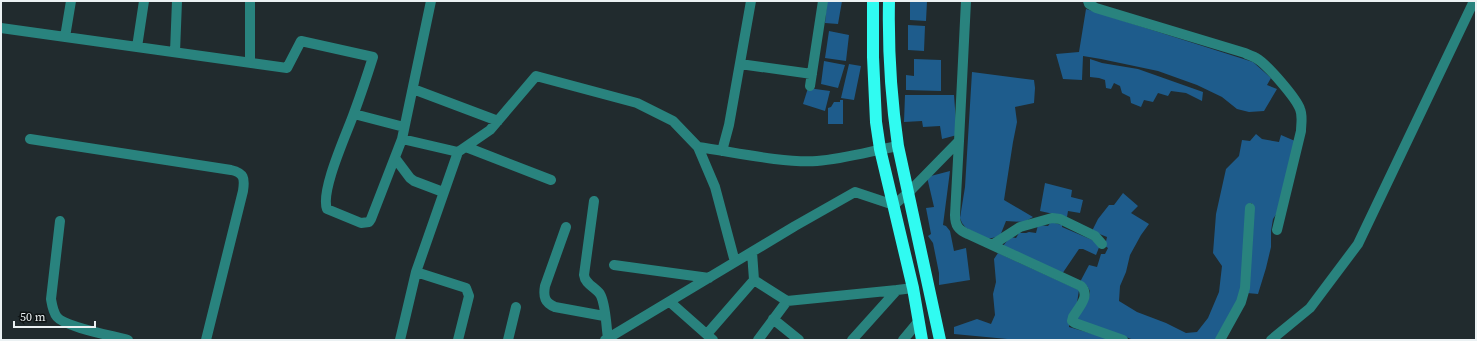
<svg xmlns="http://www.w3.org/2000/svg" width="1477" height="341" viewBox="0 0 1477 341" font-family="'Source Serif 4',serif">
  <rect width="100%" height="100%" fill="#212b2e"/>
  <path fill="#1e5c8c" d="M827 1H842L838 24 825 23Z
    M910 1H927L926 21 910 20Z
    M1086 9 1253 62 1271 78 1267 85 1277 89 1264 111 1249 112 1237 109 1222 97 1197 85 1158 71 1101 59 1083 56 1082 80 1063 79 1056 54 1079 52Z
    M908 25 925 26 924 51 908 50Z
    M829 31 849 35 846 61 825 58Z
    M914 59 941 60V91L906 90V75L914 76Z
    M1090 59 1102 63 1138 69 1203 92 1202 101 1186 93 1171 91 1168 96 1158 93 1153 102 1144 100 1141 107 1131 103 1130 97 1122 93 1120 86 1114 83 1111 89 1106 88 1105 80 1099 78 1090 77Z
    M824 61 845 65 838 88 821 84Z
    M849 64 861 66 854 100 841 98Z
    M972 72 1034 80 1035 88 1034 103 1015 107 1017 122 1013 142 1004 200 1033 217 1024 222 1006 221 1000 236 988 239 966 228 962 223 960 218 965 187Z
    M808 88 830 91 825 111 803 104Z
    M905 95H954L957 135 942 139 940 126 923 127 922 121 904 122Z
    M840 100H843V124H828V108L831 107 834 102H840Z
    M1256 134 1262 139 1279 142 1281 135 1295 141 1279 210 1273 219 1271 231V247L1266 268 1258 294 1247 293 1252 203 1249 204 1242 283 1238 301 1217 340H1134L1080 321 1077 318 1089 298 1090 291 1087 286 1080 282 1089 265 1097 267 1101 254H1105L1108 248 1105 246 1107 237 1092 231 1098 219 1109 205H1114L1123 193 1138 206 1131 213 1149 224 1141 235 1130 255 1126 272 1120 286 1119 301 1137 312 1166 323 1186 333 1197 332 1208 318 1219 292 1222 266 1213 253 1216 214 1226 169 1239 156 1242 140 1250 141Z
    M950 171 943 225 946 226 950 231 954 251 966 248 970 280 939 285V273L933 243 928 236 931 234 926 208 934 207 927 177Z
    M1045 183 1072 190 1071 197 1083 200 1080 213 1068 211 1067 217 1040 211Z
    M1051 222 1062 225V227L1097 242 1100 245 1096 255 1083 249H1079L1062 274 1003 246 1010 237 1016 238 1019 233H1026L1029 232 1036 233 1038 225 1048 226Z
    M998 253 1079 290 1077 303 1069 318V327L1107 338 1106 340H1019L954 334V327L977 319 991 324 995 315 993 294 996 282 994 259Z"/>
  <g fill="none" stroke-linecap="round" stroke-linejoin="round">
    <path stroke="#29837e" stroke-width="10" d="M250 1V63
      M1088 1 1089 4 1096 8 1245 53C1248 55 1253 56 1256 58 1267 64 1296 98 1300 109 1303 116 1301 124 1301 131L1277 230
      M1 28 287 68 301 41 373 57C367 76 361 94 354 113 347 133 320 191 327 209L361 223 369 222 371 219 402 139 431 1
      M65 37 71 1
      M137 47 144 1
      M175 52 177 1
      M740 64 812 74
      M810 86 823 1
      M413 89 498 121
      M354 114 404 127
      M30 139 231 170C244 173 245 178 243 191L206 340
      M402 139 458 152 490 130 536 76 637 103 673 121 698 147 715 187 735 262
      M959 141 955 215C955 225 958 230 968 234L1081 286C1091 296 1078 308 1073 317L1072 321 1075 323 1123 340
      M466 147 551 180
      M698 147C734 152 781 163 817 161 844 159 871 151 898 146
      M722 151 729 125 751 1
      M395 158 410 178 414 181 443 192
      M594 201 584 275C585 284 595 287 600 294 606 304 606 326 608 338
      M60 221 51 299C52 305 53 312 57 317 65 327 114 336 128 340
      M566 227 545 286C543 297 545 303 555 307L604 316
      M992 245 1020 227 1052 218 1060 219 1095 236 1102 244
      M752 252 754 280 787 301 897 290
      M614 265 709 278
      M416 272 466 288 469 296 458 340
      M670 302 713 340
      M773 319 799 340
      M707 334 754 280
      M400 340 416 272 458 152
      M508 340 516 307
      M605 340 795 226 855 192 894 205 909 192 959 141 966 1
      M758 340 787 301
      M852 340 897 290 913 288
      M903 340 918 322
      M1220 340 1241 302 1245 288 1250 208
      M1271 340 1310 308 1358 244 1474 1"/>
    <path stroke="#30fbf1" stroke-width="12" d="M873 1V57L876 122 880 149 913 288 922 340
      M889 1C888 49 891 98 898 146L940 340"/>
  </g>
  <rect width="1477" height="341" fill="none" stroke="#ebf1f3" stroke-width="4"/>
  <path d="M14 321v6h81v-6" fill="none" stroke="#ebf1f3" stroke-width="2"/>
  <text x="20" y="321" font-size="12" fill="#ebf1f3" stroke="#0e1314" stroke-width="3" paint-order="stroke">50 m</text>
</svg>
